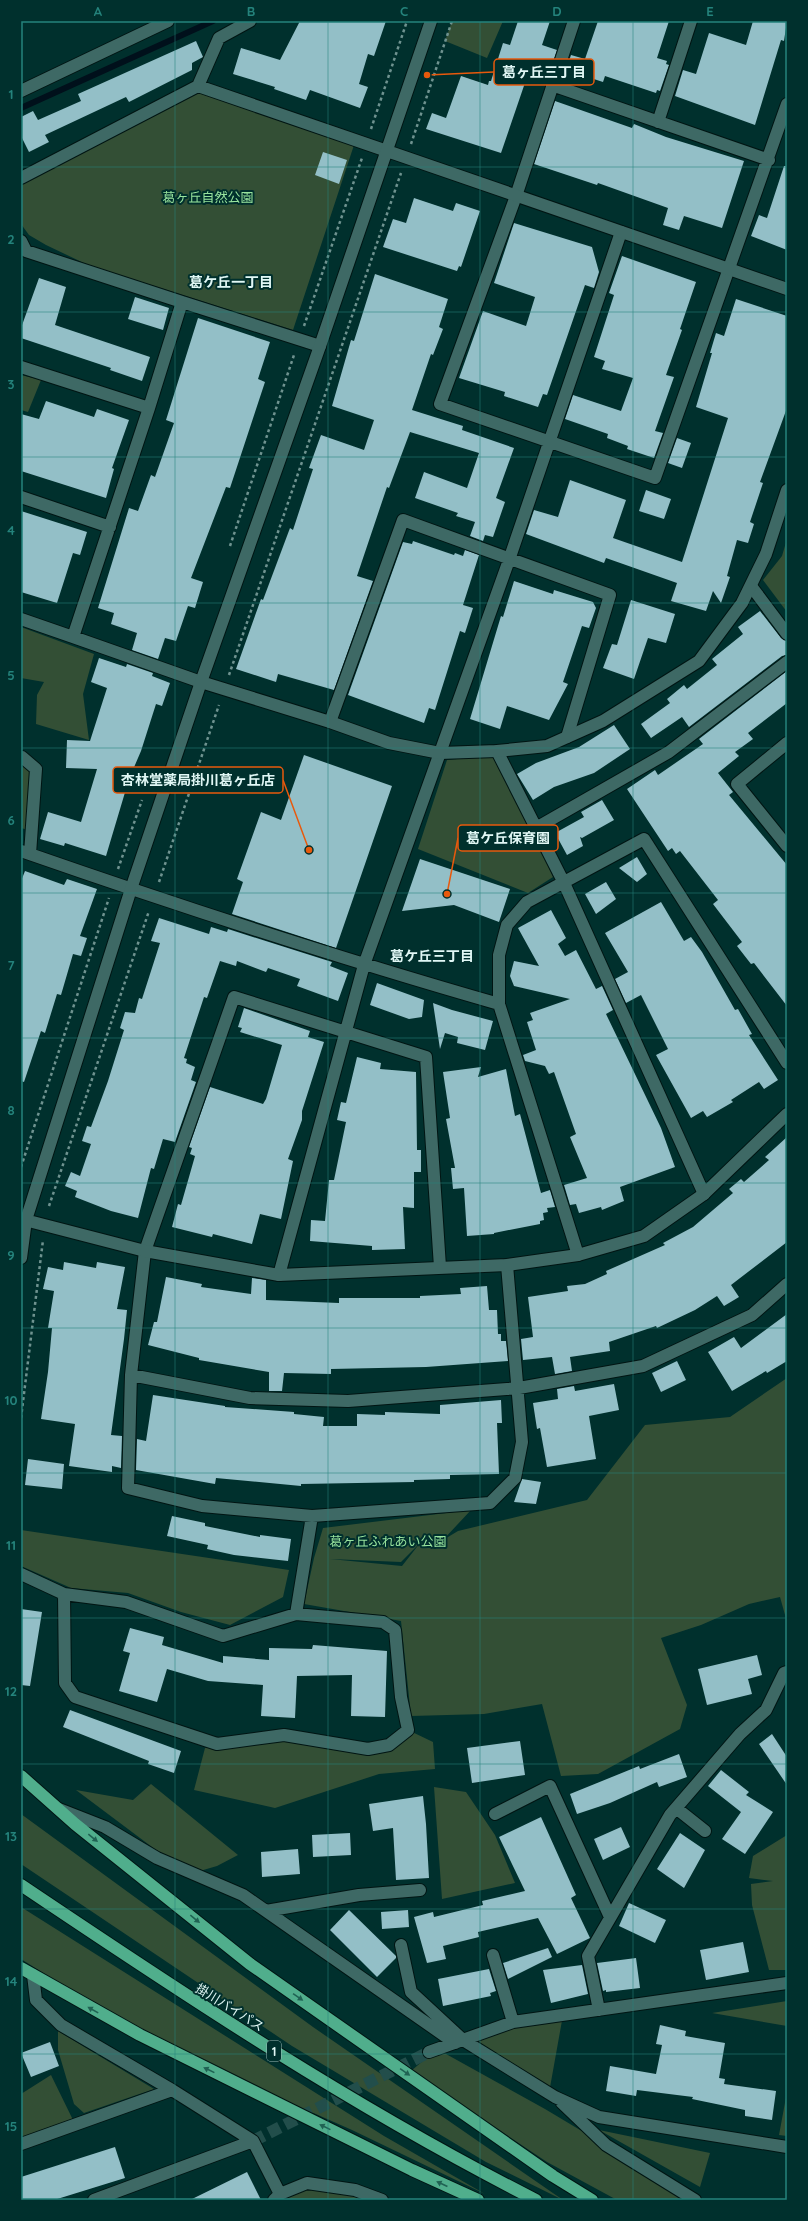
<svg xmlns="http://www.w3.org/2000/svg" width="808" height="2221" viewBox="0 0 808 2221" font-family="Quicksand,'Noto Sans JP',sans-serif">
  <rect width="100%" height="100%" fill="#00302d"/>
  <path fill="#334f35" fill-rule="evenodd" d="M452 21H503L487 58 445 41Z
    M198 86 354 145 293 330 88 265 46 245 29 235 21 224V182Z
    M21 375 41 380 28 412 21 410Z
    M787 539V612L763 580 782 556Z
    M21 627 94 654 83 694 89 740 36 724 37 695 44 682 21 678Z
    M499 755 553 877 528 893 418 849 447 760Z
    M21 766 40 770 32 831 21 828Z
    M787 1378V1622L780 1597 749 1604 701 1625 661 1638 687 1705 680 1729 598 1774 561 1776 542 1704 484 1714 411 1716 401 1621 304 1604 314 1558 323 1528 471 1510 443 1540 458 1531 587 1500 645 1425 730 1417ZM420 1543 402 1566 330 1559 401 1562Z
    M21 1530 289 1570 283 1597 230 1625 181 1612 128 1593 71 1588 21 1566Z
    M408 1730 433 1742 435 1769 379 1774 275 1808 194 1790 205 1748 284 1735 389 1745Z
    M151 1784 238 1855 217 1866 193 1873 156 1850 76 1790 133 1800Z
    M434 1787 466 1792 495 1835 515 1883 442 1899Z
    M21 1814 313 2027 563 2200 486 2162 292 2046 21 1864Z
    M787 1835V1970H769L752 1905 751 1884 773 1881 749 1878 753 1856Z
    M21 1907 384 2136 485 2194 352 2130 155 2043 21 1959Z
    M787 2001V2026L712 2013Z
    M563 2015 549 2093 463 2040Z
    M58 2031 154 2089 84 2113 74 2104 58 2050Z
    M437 2049 545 2109 697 2200H617L547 2162 411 2071Z
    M51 2075 73 2120 21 2140V2094Z
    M787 2092V2136L779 2135Z
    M599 2130 710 2153 700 2187Z
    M308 2188 352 2194 361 2200H278Z"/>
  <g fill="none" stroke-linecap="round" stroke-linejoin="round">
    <path stroke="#00101b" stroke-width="6" d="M21 108 213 21"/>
  </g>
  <path fill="#93bfc7" d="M300 21H386L374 56 368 54 359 84 368 87 360 108 310 90 306 100 274 89 275 87 233 74 241 48 280 60Z
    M518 21H550L542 45 557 50 552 65 538 60 533 76 528 74 501 153 426 129 432 113 446 118 461 76 488 85 489 81H491L503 43 510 45Z
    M598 21H669L657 58 667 61 666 64 669 65 660 91 657 90 656 93 605 76 603 82 566 70 571 55 585 59Z
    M753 21H787L784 41 781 40 755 125 675 96 683 70 696 74 709 33 746 45Z
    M196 41 203 57 192 63V70L129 102 126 97 45 135 49 142 29 152 21 136V117L33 111 38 120 81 101 78 94Z
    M555 101 632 128 634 124 666 137 744 161 722 228 684 216 679 230 663 225 668 208 598 183 597 185 534 164Z
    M323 152 347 160 339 184 315 175Z
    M784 166H787V250L751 236 759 215 767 218Z
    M414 198 453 211 456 203 480 211 461 267 459 266 457 271 383 247 393 219 406 223Z
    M514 223 592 247 599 272 594 288 585 285 547 395 543 394 538 407 504 396 505 392 459 378 483 311 526 326 535 297 494 283Z
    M622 256 696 282 680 329 682 330 666 375 674 377 655 431 663 433 654 458 627 449 628 446 607 438 608 434 565 419 573 395 621 411 633 378 602 369 605 361 594 357 614 295 609 293Z
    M375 274 448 299 439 327 443 329 433 355 431 354 412 410 463 426 462 430 514 448 496 498 505 502 493 537 485 535 483 541 470 536 475 522 456 516 458 513 415 498 424 472 467 488 479 453 410 432 389 488 387 487 357 576 373 581 334 690 278 674 276 682 236 669 261 599 263 600 290 528 293 530 313 469 309 468 321 435 364 450 374 420 332 406 351 340 354 341Z
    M39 278 66 287 55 325 150 357 142 381 110 370 111 368 21 338V328Z
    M135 297 169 308 163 330 128 319Z
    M736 299 787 316V408L760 482 763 483 750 522 754 524 748 543 737 540 727 576 730 577 721 603 713 591 706 611 671 601 677 583 606 558 604 563 526 534 534 510 558 517 570 480 626 500 613 538 682 562 728 418 696 407 712 353H710L716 333 724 336Z
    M198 318 270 342 258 379 265 382 230 488 226 487 191 578 203 582 195 608 188 606 176 641 165 638 158 659 132 650 137 633 111 624 114 613 98 608 129 508 138 511 151 475 155 477 174 423 166 420Z
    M46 401 94 417 97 409 129 420 112 468 114 469 106 498 21 471V414L39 419Z
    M677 438 691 443 682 468 668 463Z
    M646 490 671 499 664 519 639 511Z
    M21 511 87 532 80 555 73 553 57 603 21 592Z
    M413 541 454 555 455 553 463 556 465 550 479 555 463 605 473 608 465 633 460 631 435 710 429 708 424 723 348 695 403 542 412 544Z
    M514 581 553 594 554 590 593 602 596 608 589 628 582 626 563 682 568 684 549 720 507 706 500 729 470 719 501 616 503 617Z
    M631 600 675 614 666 643 648 638 634 679 603 668 612 644 617 645Z
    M760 611 781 638 787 641V655L782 656 689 727 682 717 651 738 641 724 670 703 667 699 684 685 687 689 717 665 712 659 743 634 738 627Z
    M99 658 126 667 127 664 153 673 152 676 170 683 162 706 156 704 141 751 129 779 106 856 65 843 64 846 40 839 48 812 81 822 97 769 66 768 67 740 90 741 107 688 91 682Z
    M787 671V703L748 733 753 739 735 752 739 756 718 773 733 792 729 795 787 865V1006L754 963 751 964 737 946 742 942 713 904 718 900 680 851 676 854 672 848 668 851 627 789 655 770 658 775 703 744 699 739Z
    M614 725 630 749 594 773 554 787 533 800 517 774 536 763 579 747Z
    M304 755 392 786 336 948 232 914 243 882 237 879 261 812 281 820Z
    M602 800 614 820 582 838 580 837 583 846 567 855 555 833 584 817 581 812Z
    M637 857 647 874 637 882 619 868Z
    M420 859 510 889 499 922 454 905 402 911Z
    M25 871 64 885 67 879 97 889 80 936 87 938 81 956 73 954 61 995 57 994 45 1033 41 1031 24 1082 21 1081V881Z
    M606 882 616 899 596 914 585 894Z
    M661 902 684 941 691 937 702 952 735 1010 738 1009 752 1034 749 1035 778 1080 764 1089 759 1082 731 1100 733 1102 707 1117 703 1111 691 1118 656 1055 668 1049 641 995 626 1003 615 979 628 972 605 933Z
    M551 910 566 938 558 944 565 956 576 950 596 989 602 986 613 1010 606 1014 661 1128 675 1167 620 1187 624 1201 602 1210 601 1207 579 1213 576 1204 570 1205 564 1185 587 1178 570 1137 576 1134 554 1072 549 1074 545 1066 525 1061 523 1055 536 1050 527 1022 533 1020 530 1013 570 999 514 986 510 976 514 961 539 966 518 928Z
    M159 918 209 934 211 927 227 932 228 929 332 962 330 966 348 973 338 1001 297 986 300 979 268 968 266 972 237 961 236 966 220 961 207 998 204 997 184 1058 187 1059 186 1063 195 1067 191 1080 196 1082 175 1142 163 1139 154 1169 151 1168 138 1218 111 1211 75 1197 77 1191 65 1186 71 1172 80 1176 91 1144 82 1141 87 1126 91 1127 108 1081 124 1030 120 1028 125 1012 135 1013 139 998 142 999 160 943 151 941Z
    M377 983 424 1000 422 1017 409 1019 370 1005Z
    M433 1003 452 1010 493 1021 485 1050 457 1043 458 1037 445 1033 440 1049Z
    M244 1008 310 1031 308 1037 324 1042 302 1111V1120L288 1159 293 1161 281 1219 260 1214 252 1244 213 1234 212 1237 172 1227 178 1204 181 1205 195 1156 190 1154 192 1148 189 1147 210 1087 263 1104 266 1099 282 1045 240 1032 242 1028 238 1027Z
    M357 1057 381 1063 380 1069 416 1072 417 1150H421V1172H414V1208L403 1207 405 1249 372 1250V1246L310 1241 311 1220 325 1221 329 1180H334L346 1122 337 1120 341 1102 346 1103Z
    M481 1067 478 1077 506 1069 515 1116 520 1114 541 1193 550 1190 555 1207 547 1208 548 1212 543 1213 544 1220 540 1221V1224L494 1233V1234L467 1236 464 1188 453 1189 451 1168H455L446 1119 450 1118 443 1072Z
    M787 1137V1242L731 1285 739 1297 724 1306 717 1296 695 1310 657 1328 656 1326 609 1342 610 1351 570 1357 572 1371 555 1374 552 1357 523 1360 521 1339 533 1337 528 1297 568 1291 567 1286 585 1284 607 1274 606 1271 665 1245 663 1243 693 1227 733 1193 729 1189 741 1179 744 1182 769 1160 765 1157Z
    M64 1262 96 1268 97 1262 125 1267 117 1309 127 1310 124 1339 111 1435 122 1436 121 1468 112 1466V1472L69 1466 75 1424 41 1419 48 1372 52 1328H48L54 1291 43 1289 48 1267 63 1270Z
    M166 1277 202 1284 201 1287 251 1294 252 1278 266 1280V1300L339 1303V1298H420V1296L461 1294 460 1288 487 1286 489 1310H497L498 1334H501V1341H506L508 1361 426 1367 331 1369V1374L284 1373 282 1391H269V1372L199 1360V1358L148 1345 154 1322H157Z
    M787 1314V1361L767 1373 766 1371 732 1391 708 1352 734 1337 741 1348Z
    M677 1361 686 1380 661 1392 652 1373Z
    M614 1384 619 1410 589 1416 596 1459 547 1467 540 1428 537 1429 533 1403 558 1399 557 1389 574 1386 575 1391Z
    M153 1395 225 1406V1407L294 1412V1414L324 1417 323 1426H357V1414L385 1415V1412L440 1414V1405L501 1400 502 1423H497L499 1474 450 1475V1479L414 1480V1482L301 1484V1486L216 1478 215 1484 136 1470 137 1439 146 1441Z
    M28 1459 64 1464 62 1489 25 1485Z
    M522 1479 541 1482 536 1504 514 1502Z
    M172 1516 205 1523V1526L260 1537V1535L291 1539 288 1561 234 1555 207 1549 208 1545 167 1536Z
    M21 1609 42 1612 30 1686 21 1685Z
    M130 1628 164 1637 162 1645 223 1663V1656L269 1660V1648L312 1649 313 1645 387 1651 385 1717 351 1716 352 1675 297 1676 295 1718 261 1716 263 1685 208 1681 167 1669 157 1702 119 1691 130 1653 123 1651Z
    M757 1655 762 1675 748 1679 752 1694 707 1705 698 1669Z
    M70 1710 181 1751 174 1773 148 1764 149 1761 63 1727Z
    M772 1734 787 1757V1785L759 1744Z
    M520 1741 525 1775 472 1783 467 1748Z
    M679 1754 687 1777 659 1787 657 1782 610 1803 577 1814 570 1794 639 1766 640 1769Z
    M721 1770 749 1792 746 1795 773 1812 745 1854 722 1839 741 1812 708 1786Z
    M423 1796 426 1824 429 1878 396 1880 393 1828 373 1831 369 1804Z
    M541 1817 576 1895 571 1898 590 1938 557 1954 538 1918 478 1932 479 1937 443 1946 446 1959 427 1963 414 1917 433 1912 434 1917 483 1905 482 1901 525 1891 499 1837Z
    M621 1827 630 1847 603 1860 594 1839Z
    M350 1833 351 1855 313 1857 312 1835Z
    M680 1833 705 1850 684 1888 657 1869Z
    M298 1849 300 1874 262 1877 261 1852Z
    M629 1903 666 1920 655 1943 619 1926Z
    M349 1910 396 1956V1958L377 1977 330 1930Z
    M408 1910 409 1927 382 1929 381 1912Z
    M743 1942 749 1972 706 1980 700 1950Z
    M548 1948 552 1957 508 1979 503 1963Z
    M636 1958 640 1988 606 1992V1990L603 1991 597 1963Z
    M582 1965 588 1994 551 2003 543 1970Z
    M489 1969 496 1991 490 1993 491 1996 443 2006 438 1979Z
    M660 2025 686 2031 685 2036 725 2043 719 2078 725 2079 724 2084 776 2091 772 2120 745 2116V2110L692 2099 693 2097 637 2090 636 2096 606 2091 610 2066 656 2074 662 2045 656 2044Z
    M50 2042 59 2066 31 2077 21 2053Z
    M115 2147 125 2178 54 2200H21V2177Z
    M247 2172 261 2200H190Z"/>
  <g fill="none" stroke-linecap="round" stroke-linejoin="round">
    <path stroke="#224e4b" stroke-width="12" stroke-dasharray="12 6" stroke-linecap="butt" d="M253 2141 429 2052"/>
    <g stroke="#011513" stroke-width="14">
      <path id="street" d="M574 21 516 196 440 404 655 478 787 104
        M552 85 769 160
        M198 86 219 38 250 21
        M21 91 168 21
        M658 122 691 21
        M21 178 198 86 387 151
        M21 241 26 251 182 302
        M21 367 149 408
        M21 497 110 527
        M751 586 787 634
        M21 619 73 637
        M201 682 73 637 149 408 182 302 320 346
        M330 722 403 520 610 595 567 737
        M787 743 737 784 787 846
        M497 751 564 883 704 1194
        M22 757 36 769 30 854
        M536 828 669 752 787 662
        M21 851C179 906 338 958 499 1004
        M578 1255 499 1004V955L507 925 527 902 644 839 787 1063
        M440 1267 426 1057 234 997 145 1251 131 1375 128 1488 202 1506 312 1516 490 1503 515 1478 522 1442 507 1265
        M279 1275 364 965 509 560 621 232
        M131 1375 250 1398 348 1401 519 1388 643 1366 752 1315 787 1284
        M21 1574 64 1594 126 1602 223 1636 296 1614 383 1622 395 1630 401 1697 408 1730 389 1745 368 1749 284 1735 217 1744 75 1697 65 1683 64 1594
        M296 1614 312 1516
        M676 1808 705 1831
        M59 1809 105 1827 157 1858 243 1895 455 2043
        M495 1814 550 1786 610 1917
        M266 1911 359 1895 420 1890
        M401 1945 411 1992 463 2040 555 2097 599 2117 787 2147
        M493 1955 513 2022
        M33 1975 36 2000 61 2025 172 2090 253 2141 280 2194
        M599 2010 588 1956 670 1815 740 1734 766 1710 784 1673 787 1672
        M429 2052 513 2022 787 1983
        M562 2103 606 2145 695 2200
        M21 2144 172 2090
        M94 2200 253 2141
        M274 2200 280 2194 307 2183 355 2190 382 2200"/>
    </g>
    <g stroke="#011513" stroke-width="14">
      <path id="secondary" d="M387 151 787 289
        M201 682 330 722 389 743 440 753 497 751 547 746 603 721 699 661 742 603 766 554 787 490
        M21 1219 145 1251 279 1275 507 1265 578 1255 644 1236 704 1194 787 1114
        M21 1258 26 1220 131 889 201 682 320 346 431 21"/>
    </g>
    <g stroke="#011513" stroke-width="14">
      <path id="highway" d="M21 1776 75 1824 250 1964 553 2176 592 2200
        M21 1885C189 1998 356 2109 536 2200
        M21 1968 140 2035 412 2170 478 2200"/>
    </g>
    <path stroke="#6f9390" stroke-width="2.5" stroke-dasharray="3 3" stroke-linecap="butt" d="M371 129 407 21
      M411 144 452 21
      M304 326 362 158
      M230 546 294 355
      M229 675 401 173
      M118 869 142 800
      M159 882 219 705
      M21 1167 109 898
      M49 1206 149 911
      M21 1418 43 1240"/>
    <use href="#street" stroke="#3e6965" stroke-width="12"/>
    <use href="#secondary" stroke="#3e6965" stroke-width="12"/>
    <use href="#highway" stroke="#50ae8c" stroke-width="12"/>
  </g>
  <defs><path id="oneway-solid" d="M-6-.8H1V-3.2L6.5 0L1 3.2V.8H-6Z"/></defs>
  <g fill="#206253">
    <use href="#oneway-solid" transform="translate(93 1838) rotate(39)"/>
    <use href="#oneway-solid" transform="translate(195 1919) rotate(39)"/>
    <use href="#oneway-solid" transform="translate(298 1997) rotate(35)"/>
    <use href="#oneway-solid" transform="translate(93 2010) rotate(-151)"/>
    <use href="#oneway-solid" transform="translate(209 2070) rotate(-154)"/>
    <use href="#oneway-solid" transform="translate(405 2072) rotate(35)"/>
    <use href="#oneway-solid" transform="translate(325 2127) rotate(-154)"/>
    <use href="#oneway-solid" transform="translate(442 2184) rotate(-155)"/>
  </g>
  <path fill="none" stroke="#24837c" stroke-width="1" stroke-opacity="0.55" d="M175 21V2200M328 21V2200M480 21V2200M633 21V2200M21 167H787M21 312H787M21 457H787M21 603H787M21 748H787M21 893H787M21 1038H787M21 1183H787M21 1328H787M21 1473H787M21 1618H787M21 1764H787M21 1909H787M21 2054H787"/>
  <g text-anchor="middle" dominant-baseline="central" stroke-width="4" stroke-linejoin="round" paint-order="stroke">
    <rect fill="#00302d" stroke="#9dbbb9" stroke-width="1" x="267" y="2041" width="14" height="20" rx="3"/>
    <g font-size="12" font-weight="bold" fill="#e0f7f5">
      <text x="274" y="2051">1</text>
    </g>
    <g font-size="13" fill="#98e39d" stroke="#00302d">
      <text x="208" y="197">葛ヶ丘自然公園</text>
      <text x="388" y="1541">葛ヶ丘ふれあい公園</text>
    </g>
    <g font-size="13" fill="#e0f7f5" stroke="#00302d">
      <text transform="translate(230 2007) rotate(32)">掛川バイパス</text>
    </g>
    <g font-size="14" font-weight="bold" fill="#e0f7f5" stroke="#00302d">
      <text x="231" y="282">葛ケ丘一丁目</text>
      <text x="432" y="956">葛ケ丘三丁目</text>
    </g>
  </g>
  <path fill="none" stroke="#e8590c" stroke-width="1.5" d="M427 75L494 72M309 850L283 780M447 894L458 838"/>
  <g fill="#e8590c" stroke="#00302d" stroke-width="1.5">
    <circle cx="427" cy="75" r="4"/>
    <circle cx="309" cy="850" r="4"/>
    <circle cx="447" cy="894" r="4"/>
  </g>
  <g fill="#00302d" stroke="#e8590c" stroke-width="1.5">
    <rect x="494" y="59" width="100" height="26" rx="4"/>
    <rect x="113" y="767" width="170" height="26" rx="4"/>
    <rect x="458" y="825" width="100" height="26" rx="4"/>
  </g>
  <g font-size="14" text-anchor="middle" font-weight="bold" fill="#e0f7f5">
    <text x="544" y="77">葛ヶ丘三丁目</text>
    <text x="198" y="785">杏林堂薬局掛川葛ヶ丘店</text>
    <text x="508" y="843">葛ケ丘保育園</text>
  </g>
  <rect width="808" height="2221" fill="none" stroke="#00302d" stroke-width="44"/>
  <rect x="22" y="22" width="764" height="2177" fill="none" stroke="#24837c" stroke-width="1.5"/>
  <g font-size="13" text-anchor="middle" font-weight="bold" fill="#24837c">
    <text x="98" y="16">A</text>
    <text x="251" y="16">B</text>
    <text x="404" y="16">C</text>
    <text x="557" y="16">D</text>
    <text x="710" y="16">E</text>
    <text x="11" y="99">1</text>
    <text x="11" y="244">2</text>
    <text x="11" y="389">3</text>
    <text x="11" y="535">4</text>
    <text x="11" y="680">5</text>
    <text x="11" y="825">6</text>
    <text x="11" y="970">7</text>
    <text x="11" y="1115">8</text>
    <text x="11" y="1260">9</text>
    <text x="11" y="1405">10</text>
    <text x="11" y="1550">11</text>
    <text x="11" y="1696">12</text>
    <text x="11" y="1841">13</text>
    <text x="11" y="1986">14</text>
    <text x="11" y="2131">15</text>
  </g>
</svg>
